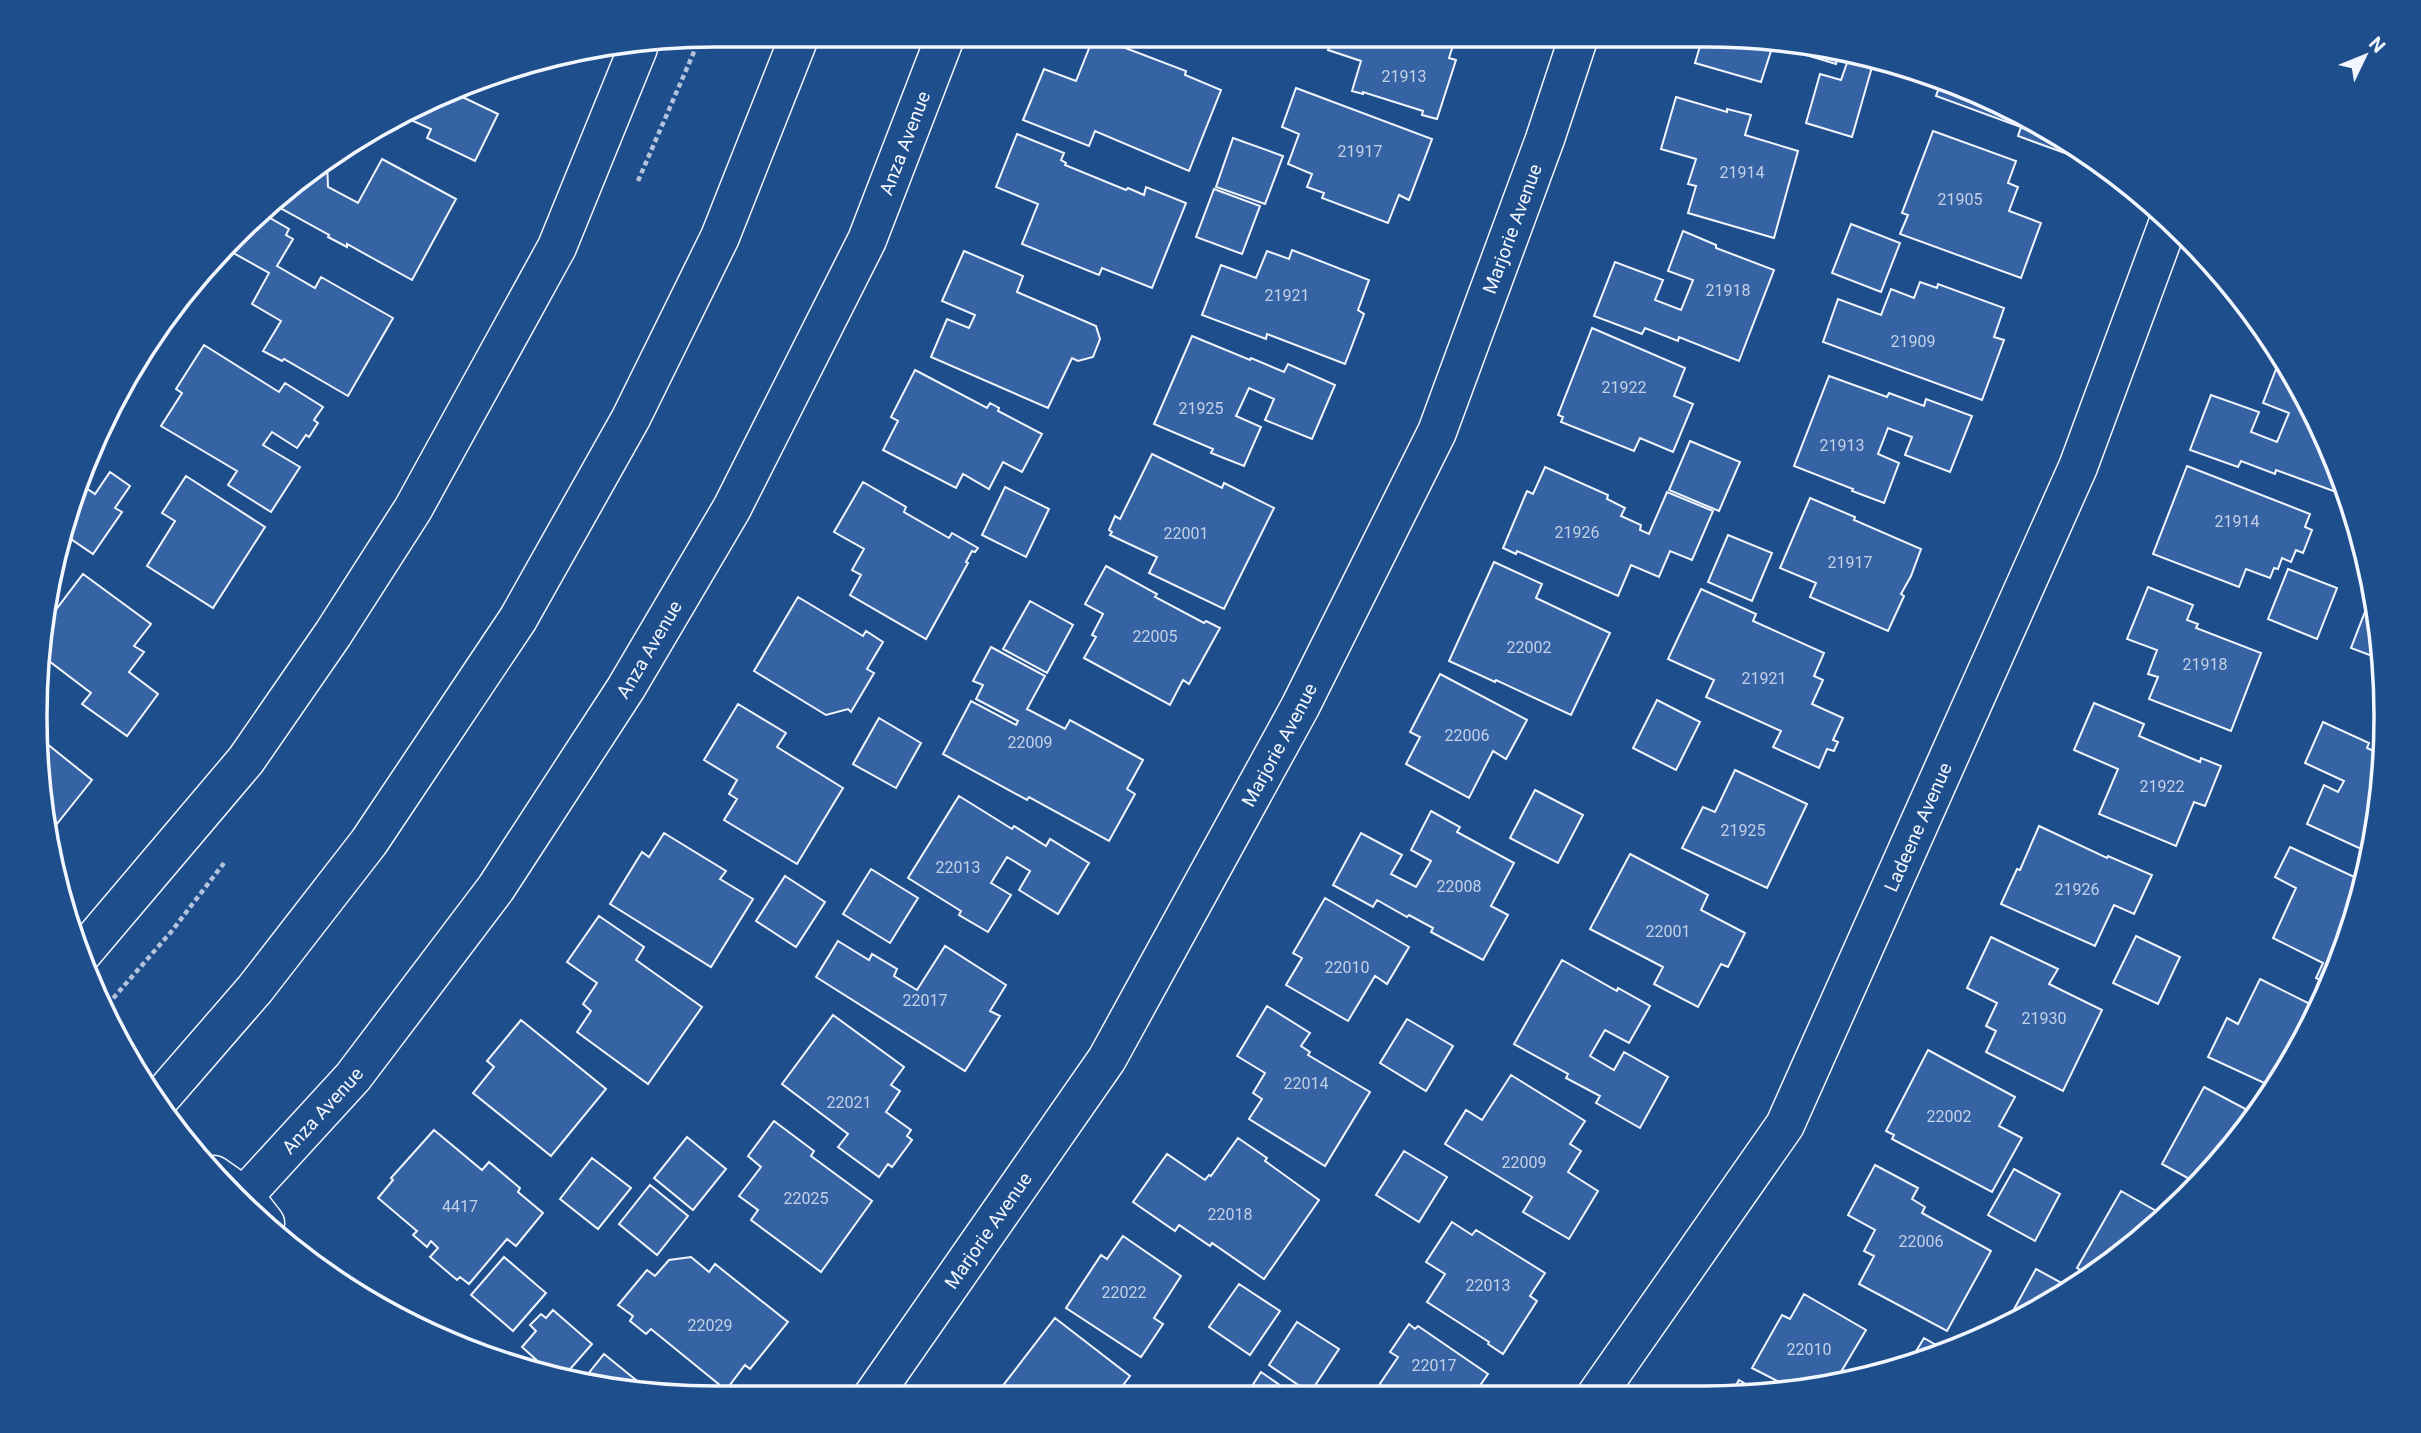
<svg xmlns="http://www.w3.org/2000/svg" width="2421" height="1433" viewBox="0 0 2421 1433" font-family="Roboto,sans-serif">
  <rect width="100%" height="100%" fill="#1f4e8c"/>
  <path fill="#3563a3" stroke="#f2f6ff" stroke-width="2" d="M1094 36 1186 71 1185 75 1221 90 1189 171 1095 131 1089 146 1023 120 1044 69 1076 81Z
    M1333 36H1456L1449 58 1456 60 1437 119 1422 115 1423 111 1363 92V94L1352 91 1361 61 1328 50Z
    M1703 36H1749L1839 54 1836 64 1773 45 1761 82 1695 63Z
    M1848 60 1872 67 1852 137 1806 123 1820 74 1841 80Z
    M1942 80 2076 147 2073 156 2018 136 2021 127 1936 96Z
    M457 88 454 93 498 114 475 161 427 138 431 129 400 115 415 105Z
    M1296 88 1432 139 1409 200 1399 195 1388 223 1322 198 1324 193 1307 187 1312 174 1288 164 1299 134 1282 127Z
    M1676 97 1727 112V109L1751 115 1745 135 1798 151 1774 238 1688 213 1696 186 1688 184 1696 159 1661 149Z
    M1933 131 2016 161 2008 183 2018 187 2009 211 2041 223 2021 278 1900 234 1908 215 1902 213Z
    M1017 134 1064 153 1061 160 1066 163 1065 165 1126 190 1128 188 1144 195 1146 187 1186 203 1152 288 1102 268 1099 275 1022 244 1038 204 996 187Z
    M1233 138 1283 156 1265 204 1216 187Z
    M382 159 456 199 412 280 347 244V247L328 237 329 235 273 204 302 176 327 160 328 187 358 203Z
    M1214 189 1260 206 1242 254 1196 237Z
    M263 214 289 229 286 235 293 239 277 266 315 288 321 277 393 318 348 396 284 359 282 361 263 351 281 321 252 304 269 273 228 250Z
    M1851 224 1900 243 1881 292 1832 273Z
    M1683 231 1716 245V248L1774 270 1739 361 1679 337 1678 341 1645 328 1642 334 1594 316 1615 262 1663 280 1655 300 1681 310 1693 280 1668 271Z
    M1292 250 1369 280 1358 310 1364 314 1345 364 1267 334 1266 339 1202 315 1221 265 1256 278 1267 251 1289 259Z
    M964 251 1023 276 1017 292 1096 326 1100 339 1093 357 1078 361 1072 358 1048 408 931 357 947 319 969 328 975 315 942 301Z
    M1920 282 1937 288 1938 284 2004 308 1994 337 2004 340 1982 400 1823 342 1838 299 1881 315 1891 289 1914 298Z
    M1592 328 1685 368 1674 396 1693 404 1673 452 1640 438 1634 451 1561 422 1563 417 1558 415Z
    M1192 336 1250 360 1251 358 1284 372 1288 364 1335 385 1312 439 1265 420 1274 399 1249 388 1236 416 1261 427 1244 466 1211 453 1213 449 1154 424Z
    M204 345 279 392 285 383 323 407 314 420 318 423 309 437 306 435 297 448 272 432 263 445 300 467 271 512 228 485 237 471 161 426 182 393 176 389Z
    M2278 364 2286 367 2334 456 2341 478 2336 492 2276 470 2275 474 2241 461 2238 467 2190 450 2211 395 2259 412 2251 432 2277 442 2289 413 2263 403Z
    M915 370 987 408 990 403 999 408 998 411 1042 434 1022 472 1003 462 989 489 963 474 956 488 883 450 898 421 891 417Z
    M1829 376 1887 397 1889 393 1924 406 1926 399 1972 416 1950 472 1905 455 1912 437 1888 428 1878 454 1899 463 1884 503 1852 491 1853 489 1794 466Z
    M1690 441 1740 462 1719 511 1669 490Z
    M1152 454 1222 488 1224 483 1274 508 1224 609 1149 573 1157 557 1110 535 1112 532 1109 530 1115 516 1120 519Z
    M2187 466 2310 514 2305 527 2312 530 2303 553 2296 550 2291 562 2282 558 2278 569 2274 568 2270 578 2246 569 2239 587 2153 554Z
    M1545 467 1608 495 1607 499 1625 508 1621 516 1641 525 1640 530 1649 534 1667 492 1713 511 1692 560 1670 551 1659 577 1631 565 1618 596 1517 551 1516 554 1503 548 1527 491 1533 494Z
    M110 472 130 486 115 508 122 512 93 554 65 535 71 498 77 482 95 494Z
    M186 476 265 527 213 608 147 566 175 521 162 513Z
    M863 482 906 507 904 512 949 538 952 533 978 548 975 552 972 551 966 562 968 563 926 639 850 595 861 575 852 570 864 549 834 532Z
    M1005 487 1049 509 1026 557 982 535Z
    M1810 498 1855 517 1854 520 1921 549 1911 576 1901 594 1904 596 1888 631 1810 597 1816 583 1780 568Z
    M1728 535 1772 553 1752 601 1708 582Z
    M1494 562 1542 584 1536 598 1610 633 1571 715 1496 680 1495 682 1449 661Z
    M1106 566 1157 594 1155 597 1204 623 1206 621 1220 628 1189 684 1183 680 1170 705 1084 658 1096 637 1092 635 1103 614 1085 604Z
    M2288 569 2337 588 2317 639 2268 619Z
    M83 574 151 624 134 646 144 652 129 672 158 694 127 736 82 704 91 693 45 658 52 615Z
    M2148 587 2193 605 2187 620 2198 624 2196 628 2261 653 2231 731 2149 699 2158 677 2148 674 2157 650 2127 639Z
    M1701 589 1756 614 1753 621 1824 653 1814 676 1823 680 1812 704 1843 718 1833 740 1838 742 1834 751 1827 749 1819 768 1773 747 1781 731 1706 697 1714 680 1668 659Z
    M798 597 863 636 866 631 883 642 867 669 874 673 851 712 848 709 826 715 754 671Z
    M2370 599 2375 600 2380 659 2351 648Z
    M1030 601 1073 625 1047 673 1003 649Z
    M991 647 1045 676 1027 709 1065 729 1070 720 1143 760 1127 789 1135 794 1109 841 1029 797 1027 800 943 754 971 701 1016 725 1018 721 976 699 983 685 973 681Z
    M1440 674 1527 720 1506 759 1493 751 1469 798 1406 764 1420 737 1410 732Z
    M1657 700 1700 722 1676 770 1633 748Z
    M2094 703 2144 724 2139 736 2200 762 2201 758 2221 766 2205 806 2194 802 2176 846 2099 814 2118 769 2074 750Z
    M738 704 786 733 777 747 843 788 797 864 724 820 737 799 729 794 737 780 704 760Z
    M879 718 921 743 896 788 853 764Z
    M2323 722 2369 743 2367 748 2382 755 2372 854 2307 824 2324 785 2338 792 2344 781 2305 763Z
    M36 735 92 780 48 835 41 806Z
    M1735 770 1807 804 1767 888 1682 848 1703 807 1715 812Z
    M1535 790 1583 815 1558 863 1510 838Z
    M959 796 1012 829 1014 826 1046 846 1050 839 1089 863 1058 914 1019 890 1030 871 1007 857 991 883 1011 895 988 932 959 915 961 911 908 878Z
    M1431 811 1460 827 1457 832 1514 863 1491 906 1508 915 1483 960 1431 932 1433 928 1409 915 1407 917 1377 900 1373 907 1333 885 1361 833 1402 855 1391 874 1416 887 1431 861 1411 850Z
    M2039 826 2107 858 2108 856 2152 875 2134 914 2114 905 2095 946 2001 904 2017 869 2020 870Z
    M664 833 726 871 720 879 753 899 711 967 610 904 642 852 649 857Z
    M2290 847 2363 881 2330 985 2316 978 2323 963 2273 938 2296 888 2275 877Z
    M1630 854 1708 895 1701 910 1745 933 1728 967 1721 964 1698 1007 1654 984 1663 967 1590 929Z
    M871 869 918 898 890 943 843 914Z
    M785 876 825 902 796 947 756 921Z
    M1325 898 1409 947 1387 984 1375 976 1348 1021 1286 985 1302 958 1293 953Z
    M599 916 644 947 636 960 702 1007 648 1084 577 1032 591 1011 583 1004 597 983 567 962Z
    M2136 936 2180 957 2158 1004 2113 983Z
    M1991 937 2058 969 2049 984 2102 1010 2063 1091 1986 1052 1996 1031 1986 1026 1997 1003 1967 988Z
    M838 941 869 960 872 954 897 969 894 976 917 990 945 946 1006 985 990 1011 1000 1016 965 1071 816 977Z
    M1562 960 1617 991 1618 988 1650 1006 1629 1043 1605 1030 1590 1056 1614 1070 1624 1052 1668 1077 1640 1128 1596 1103 1600 1096 1566 1078 1568 1074 1514 1044Z
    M2260 979 2318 1008 2275 1088 2208 1057 2227 1018 2238 1024Z
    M1267 1006 1310 1033 1301 1046 1310 1052 1308 1055 1370 1092 1325 1166 1249 1119 1262 1099 1253 1093 1265 1073 1237 1056Z
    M833 1015 904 1067 891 1085 900 1091 886 1112 911 1130 907 1136 912 1140 892 1167 888 1164 879 1177 838 1147 848 1134 782 1084Z
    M1407 1019 1453 1046 1426 1091 1380 1063Z
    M521 1020 606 1089 551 1156 473 1093 494 1067 487 1061Z
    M1928 1050 2015 1097 1999 1126 2022 1138 1992 1192 1892 1139 1894 1135 1886 1131Z
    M1511 1075 1585 1121 1570 1144 1581 1151 1568 1172 1598 1191 1569 1239 1523 1212 1532 1197 1445 1144 1466 1110 1482 1120Z
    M2204 1087 2255 1114 2195 1182 2162 1164Z
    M774 1121 814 1151 811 1156 872 1201 821 1272 751 1220 758 1210 739 1196 761 1167 748 1156Z
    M434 1130 482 1170 489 1162 520 1188 518 1192 543 1213 516 1246 507 1239 469 1284 460 1277 457 1280 430 1257 438 1248 431 1241 427 1247 413 1235 417 1231 378 1198 393 1180 391 1178Z
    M687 1137 726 1169 693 1210 654 1178Z
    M1238 1138 1267 1158 1265 1161 1319 1200 1264 1279 1212 1243 1210 1246 1179 1225 1175 1231 1133 1202 1167 1154 1205 1180 1209 1175 1211 1176Z
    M1404 1151 1447 1177 1419 1222 1376 1195Z
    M592 1158 631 1188 598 1229 560 1199Z
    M1875 1165 1918 1188 1912 1199 1925 1207 1922 1213 1991 1251 1947 1331 1859 1284 1874 1256 1864 1251 1875 1230 1848 1215Z
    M2014 1169 2060 1194 2035 1241 1988 1215Z
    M650 1185 688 1216 657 1255 619 1224Z
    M2121 1191 2165 1216 2154 1229 2089 1275 2077 1268Z
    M1452 1222 1472 1235 1476 1230 1545 1273 1530 1296 1537 1301 1503 1354 1488 1344 1489 1342 1427 1302 1445 1274 1426 1262Z
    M1123 1236 1181 1276 1154 1318 1163 1324 1141 1357 1066 1308 1101 1255 1107 1259Z
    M504 1257 546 1293 513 1331 471 1295Z
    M691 1257 709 1272 715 1264 788 1322 750 1369 745 1365 726 1390 651 1329 646 1334 630 1321 633 1316 618 1305 647 1270 655 1276 669 1260Z
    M2036 1269 2071 1288 2045 1307 2019 1318 2012 1313Z
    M1239 1284 1280 1311 1250 1355 1209 1327Z
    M1804 1294 1866 1330 1841 1372 1850 1377 1848 1380 1793 1389 1752 1368 1782 1315 1790 1319Z
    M553 1310 592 1344 565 1375 550 1372 522 1347 536 1331 530 1325 541 1314 546 1318Z
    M1055 1318 1130 1376 1114 1397H1003L998 1392Z
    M1297 1322 1339 1349 1310 1393 1269 1365Z
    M1409 1324 1415 1329 1418 1326 1488 1374 1472 1397H1371L1398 1357 1390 1352Z
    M1924 1338 1943 1349 1909 1363Z
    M604 1354 652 1393 584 1379Z
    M1261 1372 1297 1397H1245Z
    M1739 1380 1762 1394 1729 1397Z"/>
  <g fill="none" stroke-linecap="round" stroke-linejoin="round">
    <g stroke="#f2f6ff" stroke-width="41">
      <g id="minor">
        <path d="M80 956 246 760 333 634 413 509 557 247 638 48"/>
        <path d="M214 1175 244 1196 265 1223"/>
        <path id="s1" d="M244 1196 353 1077 496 888 626 688 732 508 867 240 946 35"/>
        <path id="s2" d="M872 1397 1107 1059 1300 707 1437 432 1545 139 1579 36"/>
        <path id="s3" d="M1595 1397 1785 1125 2078 467 2169 221"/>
      </g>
    </g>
    <g stroke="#f2f6ff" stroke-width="41">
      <path id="major" d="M157 1102 255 989 369 842 518 619 631 418 720 237 800 35"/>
    </g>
    <path stroke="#b3c4dc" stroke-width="4.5" stroke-dasharray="5 3.5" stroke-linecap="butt" d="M638 181 700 38
      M102 1011 171 932 224 863"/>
    <use href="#minor" stroke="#1f4e8c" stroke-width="38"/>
    <use href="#major" stroke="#1f4e8c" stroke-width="38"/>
  </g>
  <g text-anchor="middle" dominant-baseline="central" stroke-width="5" stroke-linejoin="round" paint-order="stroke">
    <g font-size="16" fill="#c3d1e8">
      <text x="1404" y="76">21913</text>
      <text x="1360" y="151">21917</text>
      <text x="1742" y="172">21914</text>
      <text x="1960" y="199">21905</text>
      <text x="1728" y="290">21918</text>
      <text x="1287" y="295">21921</text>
      <text x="1913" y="341">21909</text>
      <text x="1624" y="387">21922</text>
      <text x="1201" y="408">21925</text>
      <text x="1842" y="445">21913</text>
      <text x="2237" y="521">21914</text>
      <text x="1577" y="532">21926</text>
      <text x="1186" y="533">22001</text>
      <text x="1850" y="562">21917</text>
      <text x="1155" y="636">22005</text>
      <text x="1529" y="647">22002</text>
      <text x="2205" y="664">21918</text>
      <text x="1764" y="678">21921</text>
      <text x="1467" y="735">22006</text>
      <text x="1030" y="742">22009</text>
      <text x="2162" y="786">21922</text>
      <text x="1743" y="830">21925</text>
      <text x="958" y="867">22013</text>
      <text x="1459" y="886">22008</text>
      <text x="2077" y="889">21926</text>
      <text x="1668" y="931">22001</text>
      <text x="1347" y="967">22010</text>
      <text x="925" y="1000">22017</text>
      <text x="2044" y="1018">21930</text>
      <text x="1306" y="1083">22014</text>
      <text x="849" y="1102">22021</text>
      <text x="1949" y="1116">22002</text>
      <text x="1524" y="1162">22009</text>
      <text x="806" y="1198">22025</text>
      <text x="460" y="1206">4417</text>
      <text x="1230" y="1214">22018</text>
      <text x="1921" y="1241">22006</text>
      <text x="1488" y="1285">22013</text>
      <text x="1124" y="1292">22022</text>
      <text x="710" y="1325">22029</text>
      <text x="1809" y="1349">22010</text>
      <text x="1434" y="1365">22017</text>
    </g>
    <g font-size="19" fill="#f2f6ff" stroke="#1f4e8c">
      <text stroke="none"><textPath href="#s1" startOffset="1250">Anza Avenue</textPath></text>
      <text stroke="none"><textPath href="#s2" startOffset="1337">Marjorie Avenue</textPath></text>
      <text stroke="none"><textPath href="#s1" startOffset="682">Anza Avenue</textPath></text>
      <text stroke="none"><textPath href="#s2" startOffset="770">Marjorie Avenue</textPath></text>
      <text stroke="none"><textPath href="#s3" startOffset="658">Ladeene Avenue</textPath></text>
      <text stroke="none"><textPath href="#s1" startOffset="116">Anza Avenue</textPath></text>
      <text stroke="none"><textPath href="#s2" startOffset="203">Marjorie Avenue</textPath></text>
    </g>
  </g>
  <path d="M0 0H2421V1433H0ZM716 47H1705A669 669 0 0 1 2374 716V717A669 669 0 0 1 1705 1386H716A669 669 0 0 1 47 717V716A669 669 0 0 1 716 47Z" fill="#1f4e8c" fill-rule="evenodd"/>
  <path fill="none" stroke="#f2f6ff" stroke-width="3.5" d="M716 47H1705A669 669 0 0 1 2374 716V717A669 669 0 0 1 1705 1386H716A669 669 0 0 1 47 717V716A669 669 0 0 1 716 47Z"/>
  <g transform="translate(2365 56) rotate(47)" stroke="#1f4e8c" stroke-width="5" paint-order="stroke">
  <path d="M0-5L12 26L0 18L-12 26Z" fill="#f2f6ff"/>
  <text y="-10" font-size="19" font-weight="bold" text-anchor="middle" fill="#f2f6ff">N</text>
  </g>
</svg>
